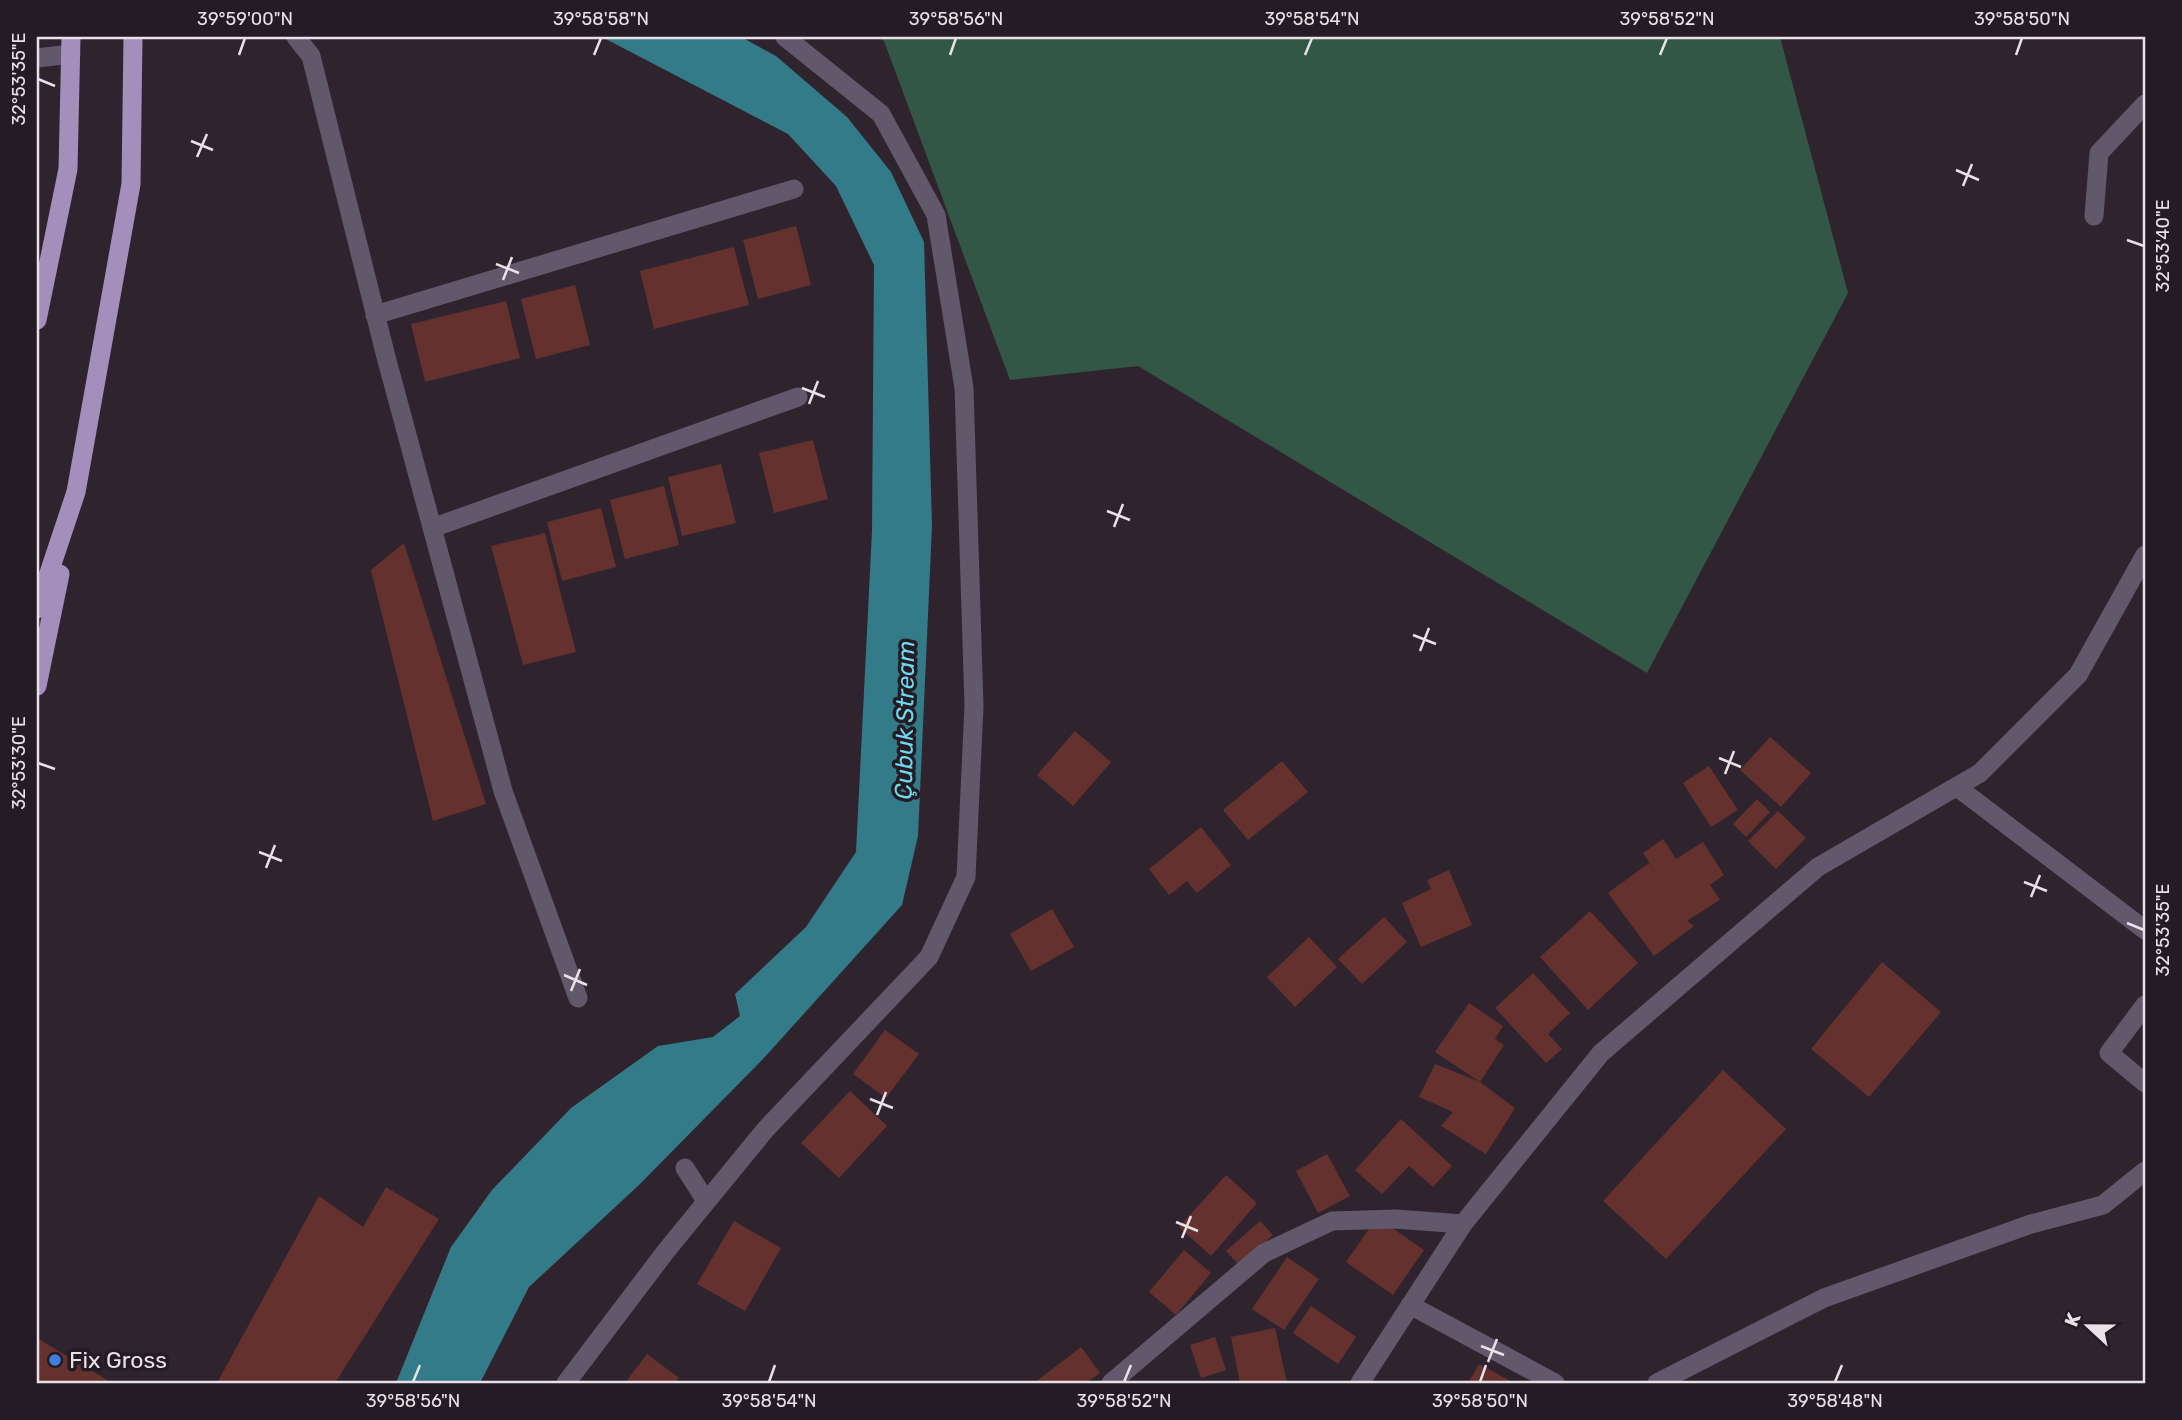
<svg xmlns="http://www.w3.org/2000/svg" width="2182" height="1420" viewBox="0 0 2182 1420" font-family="Rubik,sans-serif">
  <rect width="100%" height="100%" fill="#2f242e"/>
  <path fill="#335747" d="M877 37H1780L1848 293 1647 673 1138 366 1010 380 884 41Z"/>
  <path fill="#347b89" d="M602 37H741L776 56 847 117 891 172 924 242 932 526 918 836 902 905 763 1059 639 1185 529 1287 480 1383H396L451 1247 492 1190 571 1108 658 1046 713 1037 740 1016 735 994 806 927 856 852 872 531 874 265 836 186 788 134Z"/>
  <path fill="#64312e" d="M796 226 811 285 758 299 743 240Z
    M734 247 749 305 654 329 640 271Z
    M575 285 590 345 536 359 521 299Z
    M506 301 520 358 425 382 411 324Z
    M813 440 828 499 774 513 759 453Z
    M721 464 736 523 682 536 668 477Z
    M664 486 679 545 625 559 610 500Z
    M601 508 616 567 562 581 547 522Z
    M545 533 576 652 523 665 491 546Z
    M404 543 486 804 433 821 371 570Z
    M1075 731 1111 762 1073 806 1037 775Z
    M1770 737 1811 773 1781 807 1740 770Z
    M1282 761 1308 792 1248 840 1223 810Z
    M1709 766 1738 810 1711 827 1683 783Z
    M1757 799 1770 812 1746 837 1733 824Z
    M1778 811 1806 838 1776 869 1748 841Z
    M1201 827 1231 865 1197 893 1187 881 1169 895 1149 869Z
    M1663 839 1676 859 1703 842 1724 875 1710 885 1720 900 1687 921 1694 926 1654 956 1608 893 1649 863 1658 876 1643 853Z
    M1449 870 1472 925 1421 947 1402 903 1431 889 1427 880Z
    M1052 909 1074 947 1031 971 1010 934Z
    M1590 911 1638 963 1588 1010 1540 957Z
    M1384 917 1407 942 1362 984 1338 959Z
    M1309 937 1337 967 1295 1007 1267 977Z
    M1882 962 1941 1012 1869 1097 1811 1049Z
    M1533 973 1570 1013 1548 1034 1562 1049 1546 1063 1495 1008Z
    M1469 1003 1503 1026 1495 1039 1504 1045 1480 1082 1435 1052Z
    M885 1030 919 1054 886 1098 853 1074Z
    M1435 1064 1480 1082 1515 1108 1486 1154 1441 1126 1453 1112 1419 1097Z
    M1723 1070 1786 1129 1666 1259 1603 1201Z
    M850 1091 887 1126 839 1178 801 1143Z
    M1401 1119 1452 1166 1433 1187 1409 1166 1382 1194 1355 1170Z
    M1327 1154 1350 1196 1318 1213 1296 1171Z
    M1226 1175 1257 1203 1211 1256 1179 1227Z
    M386 1187 439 1219 335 1383H217L319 1196 363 1227Z
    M734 1221 781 1248 745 1311 697 1284Z
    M1260 1221 1273 1235 1240 1266 1226 1251Z
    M1374 1222 1385 1223 1424 1250 1393 1295 1346 1262Z
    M1184 1250 1211 1273 1176 1315 1149 1292Z
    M1287 1257 1319 1279 1284 1330 1252 1309Z
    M1311 1306 1356 1337 1338 1364 1293 1333Z
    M1275 1328 1287 1383H1240L1231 1337Z
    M1215 1337 1226 1370 1201 1378 1190 1345Z
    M37 1338 112 1383H37Z
    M1081 1347 1100 1373 1086 1383H1034Z
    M647 1354 679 1378 675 1383H625Z
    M1479 1364 1514 1383H1468Z"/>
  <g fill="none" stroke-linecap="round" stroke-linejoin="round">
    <path stroke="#61586b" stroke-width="19" d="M296 37 311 56 385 353 503 791 578 998
      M37 58 71 54
      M2094 216 2099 153 2145 104
      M375 315 794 189
      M432 528 798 397
      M1957 787 2145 930
      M2145 1005 2109 1053 2145 1083
      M685 1168 706 1201
      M1463 1224 1601 1053 1818 867 1980 773 2078 675 2145 555
      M1410 1305 1555 1383
      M1111 1383 1264 1253 1332 1221 1395 1219 1463 1224 1360 1383
      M1657 1383 1824 1298 2031 1224 2103 1205 2145 1171"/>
    <path stroke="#61586b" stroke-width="19" d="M566 1383 666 1251 765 1130 929 957 966 877 974 706 964 388 936 215 881 114 785 37"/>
    <path stroke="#a48fbc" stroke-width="19" d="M37 320 68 169 71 37
      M37 609 76 492 131 184 133 37
      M37 686 60 574"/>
  </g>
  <path fill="none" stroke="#e8e1e8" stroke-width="2.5" d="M239 55 245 38M594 55 601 38M950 55 956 38M1305 55 1312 38M1660 55 1667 38M2016 55 2022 38M38 79 55 86M191 141 213 150M197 157 207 134M1956 170 1979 180M1963 186 1972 164M2127 240 2144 246M496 264 519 273M503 280 512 257M802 388 825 397M809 404 818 381M1107 511 1130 520M1114 527 1123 504M1413 635 1436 644M1420 651 1429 628M1719 758 1741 767M38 763 55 769M1725 774 1734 751M259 852 282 861M266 868 275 845M2024 882 2047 891M2031 897 2040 875M2127 923 2144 930M564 975 587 985M571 991 580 969M870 1099 893 1108M877 1115 886 1092M1176 1222 1198 1231M1182 1238 1191 1216M1481 1346 1504 1355M1488 1362 1497 1339M413 1382 420 1365M769 1382 775 1365M1124 1382 1131 1365M1480 1382 1486 1365M1835 1382 1842 1365"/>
  <circle fill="#3f7fe0" stroke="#251b24" stroke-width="2.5" cx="55" cy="1360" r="7"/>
  <g text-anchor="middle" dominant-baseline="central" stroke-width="7" stroke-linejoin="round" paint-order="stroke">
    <g font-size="23" fill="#e8e1e8" stroke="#251b24" text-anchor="start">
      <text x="69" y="1360">Fix Gross</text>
    </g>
    <g font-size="24" font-style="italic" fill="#6dd9ef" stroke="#251b24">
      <text transform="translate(905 720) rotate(-89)">Çubuk Stream</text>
    </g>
  </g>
  <rect width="2182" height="1420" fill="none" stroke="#251b24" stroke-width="77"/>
  <g transform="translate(2088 1326) rotate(292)" stroke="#251b24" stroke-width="5" paint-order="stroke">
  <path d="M0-5L12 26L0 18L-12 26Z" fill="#e8e1e8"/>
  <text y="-10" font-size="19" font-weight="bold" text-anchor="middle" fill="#e8e1e8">K</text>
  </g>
  <rect x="38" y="38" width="2106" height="1344" fill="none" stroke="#e8e1e8" stroke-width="2.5"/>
  <g font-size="18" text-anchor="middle" fill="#e8e1e8">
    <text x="245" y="25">39°59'00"N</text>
    <text x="601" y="25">39°58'58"N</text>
    <text x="956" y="25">39°58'56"N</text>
    <text x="1312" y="25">39°58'54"N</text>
    <text x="1667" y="25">39°58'52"N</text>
    <text x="2022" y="25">39°58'50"N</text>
    <text transform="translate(19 79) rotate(-90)" y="6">32°53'35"E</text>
    <text transform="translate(2163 246) rotate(-90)" y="6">32°53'40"E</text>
    <text transform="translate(19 763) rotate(-90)" y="6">32°53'30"E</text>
    <text transform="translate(2163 930) rotate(-90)" y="6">32°53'35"E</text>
    <text x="413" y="1407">39°58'56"N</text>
    <text x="769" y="1407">39°58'54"N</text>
    <text x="1124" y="1407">39°58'52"N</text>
    <text x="1480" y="1407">39°58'50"N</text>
    <text x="1835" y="1407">39°58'48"N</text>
  </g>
</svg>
